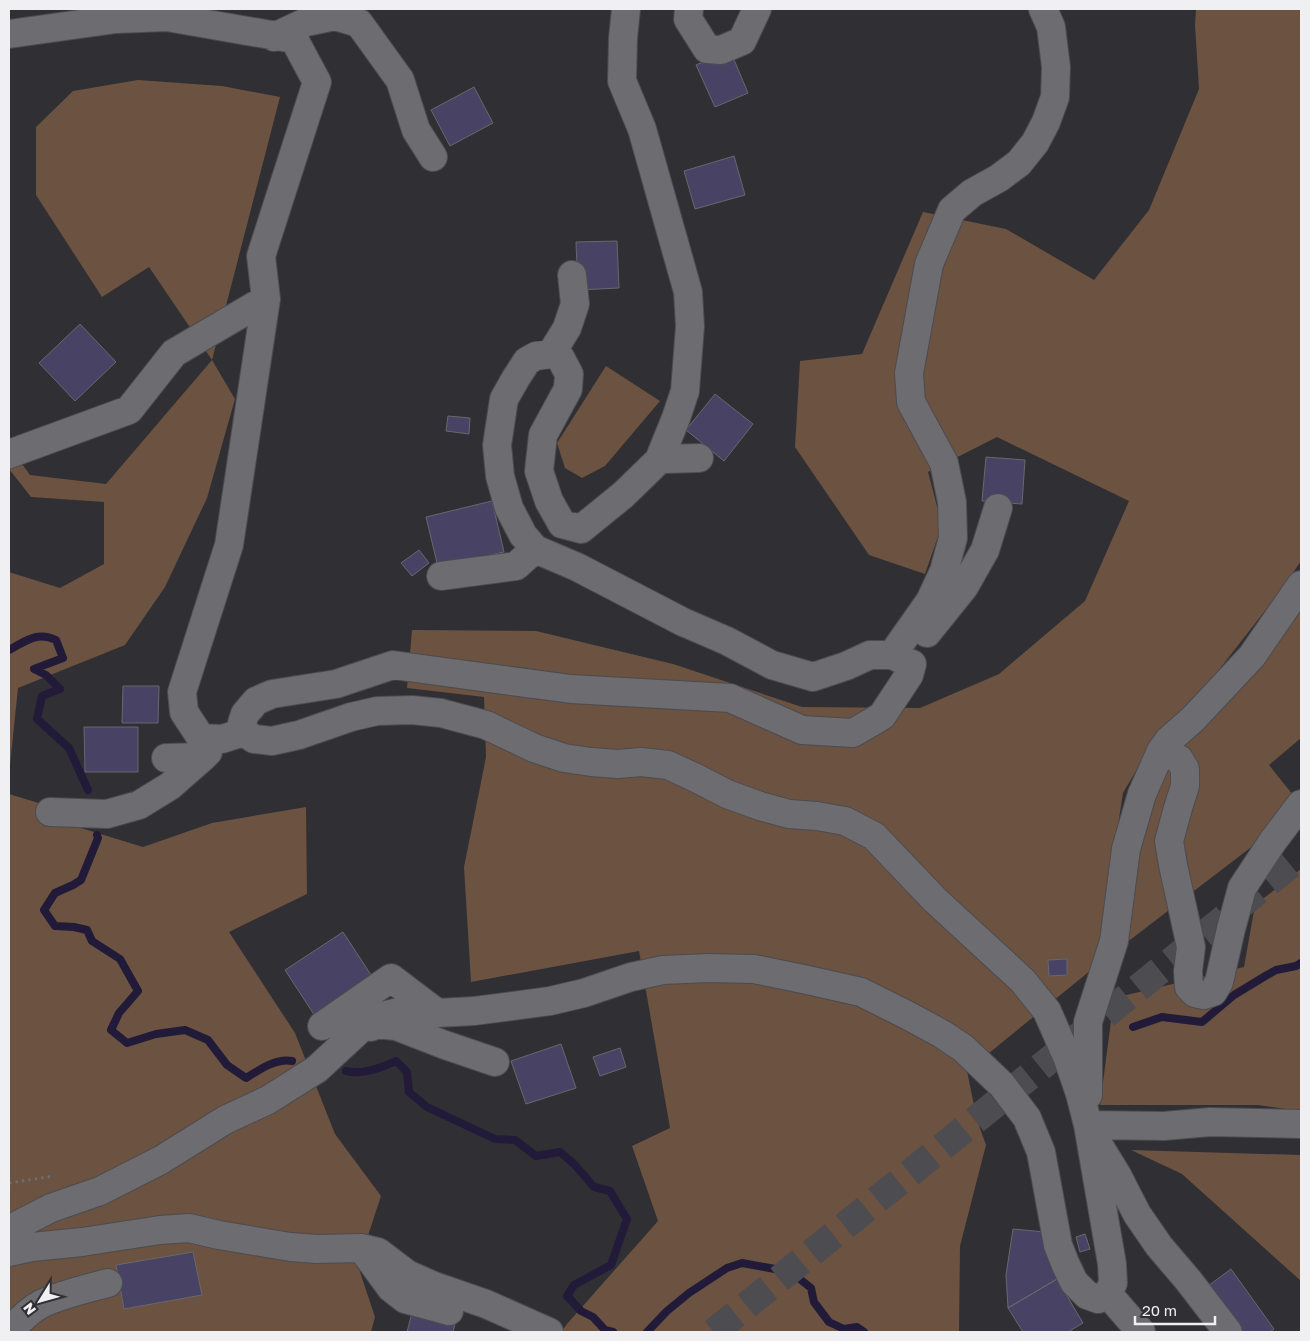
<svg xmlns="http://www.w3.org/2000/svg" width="1310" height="1341" viewBox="0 0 1310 1341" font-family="'Golos Text',sans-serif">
  <rect width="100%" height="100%" fill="#302f34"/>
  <path fill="#6c5240" d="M1196 9H1301V561L1278 594 1204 689 1156 737 1123 793 1101 934 1152 771 1301 599V738L1269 765 1301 805V809L1096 966 967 1071 977 1120 986 1145 960 1246 959 1332H561L567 1324 658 1221 632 1146 670 1128 639 951 471 982 464 867 486 757 484 697 407 688 412 630 536 631 673 664 802 707 920 708 999 674 1085 601 1129 501 997 437 928 472 942 525 925 574 869 555 795 447 800 361 862 354 923 212 1006 229 1094 280 1149 210 1199 89 1195 25Z
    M138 80 222 86 280 97 212 360 235 399 207 498 165 587 125 645 18 688 9 775V572L60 588 104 564V502L31 497 9 469V446L30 475 106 484 212 360 149 267 102 297 36 195V127L73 91Z
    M606 366 660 401 605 466 582 478 565 468 557 443Z
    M9 794 72 813 81 828 143 847 212 823 306 807 307 894 229 932 295 1033 335 1134 381 1196 358 1266 375 1317 371 1332H9Z
    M1301 869V1111L1258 1105H1100L1114 998 1244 967 1255 905Z
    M1131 1150 1301 1155V1281L1182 1174Z"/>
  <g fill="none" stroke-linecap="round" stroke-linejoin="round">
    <path stroke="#211b39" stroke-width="8" d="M9 650C26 641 37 631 56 640L63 658 34 669 46 675 60 689 42 696 37 719 69 748 88 790
      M97 835 98 838 81 880 73 885 55 893 44 910 55 926 74 927 87 930 92 941 120 959 138 991 119 1013 111 1030 127 1043 156 1034 185 1030 208 1040 227 1065 246 1078C259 1070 276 1058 292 1061
      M1133 1027 1162 1017 1202 1022 1234 995 1267 975 1276 970 1296 966 1301 963
      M346 1071C363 1075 381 1068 396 1061L407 1072 409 1092 427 1107 495 1139 515 1140 536 1156 560 1152 575 1165 594 1187 610 1191 627 1219 611 1265 574 1285 567 1296 581 1311 593 1317 605 1330 613 1332
      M647 1332 667 1311 689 1293 727 1268 742 1263 791 1272 811 1288 814 1302 829 1322 844 1329 857 1327 864 1332"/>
  </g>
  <path fill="#484365" stroke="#68676c" d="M730 50 748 93 715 107 696 65Z
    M474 87 493 123 450 146 431 110Z
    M734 156 745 195 695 209 684 171Z
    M617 241 619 288 578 290 576 242Z
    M80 324 116 362 75 401 39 363Z
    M715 394 753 424 724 461 686 430Z
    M448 416 470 418 469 434 446 431Z
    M986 457 1025 460 1022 504 982 501Z
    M492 501 504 552 438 567 426 517Z
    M419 550 429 563 412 576 401 563Z
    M123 686H159L158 723H122Z
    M84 727H138V772H85Z
    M343 932 373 978 315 1016 285 970Z
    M1067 959V975L1049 976 1048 960Z
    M561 1044 576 1088 526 1104 511 1061Z
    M620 1048 626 1067 600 1076 593 1057Z
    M1013 1229 1045 1232 1057 1279 1008 1308 1006 1275Z
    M1085 1234 1090 1249 1080 1252 1076 1237Z
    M193 1252 202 1295 124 1309 116 1265Z
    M1231 1269 1274 1329 1270 1332H1241L1208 1286Z
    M1057 1279 1083 1323 1068 1332H1023L1008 1308Z
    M414 1305 457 1316 453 1332H407Z"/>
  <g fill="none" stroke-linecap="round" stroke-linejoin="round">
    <path stroke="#4d4c51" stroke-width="28" stroke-dasharray="28 14" stroke-linecap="butt" d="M714 1332 1301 856"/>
    <g stroke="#4c4b4f" stroke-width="30">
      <path id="minor" d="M689 9 688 19 707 49 721 50 742 41 757 9
        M9 34 116 19 167 17 294 39 317 82 261 256 266 299 229 545 182 692 184 712 201 738 222 739 244 732
        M274 37 306 22 335 16 359 23 400 80 416 130 433 157
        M551 354 567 328 575 304 572 275
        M9 454 129 410 174 353 266 299
        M659 460 665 459 699 458
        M441 576 516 566 535 549
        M927 633 964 587 985 550 998 508
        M892 655 930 601 944 571 953 538 952 502 944 463 911 402 909 373 929 264 952 210 972 193 999 178 1019 163 1035 143 1046 122 1055 97 1056 67 1051 27 1043 9
        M1161 751 1179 759 1185 769V786L1178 808 1169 841 1173 865 1191 947 1188 971 1189 987 1195 993 1204 995 1213 992 1219 982 1231 929 1242 888 1273 841 1301 804
        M166 758 203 757 208 752
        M50 812 107 814 139 805 170 786 203 757
        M322 1026 391 978 437 1013
        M371 1027 375 1024 396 1026 445 1045 495 1062
        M1088 1095V1022L1114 941 1126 849 1142 794 1161 751 1169 740 1193 719 1252 656 1301 585
        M1088 1125 1164 1126 1210 1122 1301 1124
        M1098 1144 1117 1175 1137 1214 1159 1246 1188 1280 1228 1332
        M9 1233 16 1226 51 1208 100 1191 161 1160 225 1120 268 1100 317 1069 371 1019 402 1011 437 1013 474 1011 550 1001 584 993 631 977 663 970 708 968 754 969 803 979 861 992 907 1015 942 1034 963 1048 1002 1085 1027 1118 1041 1152 1058 1245 1065 1263 1074 1282 1087 1295 1098 1299 1108 1294 1113 1283 1112 1264 1088 1125 1080 1094 1068 1059 1047 1011 1023 981 935 900 874 836 845 821 817 816 789 814 760 806 727 794 696 778 668 765 641 762 618 764 591 762 564 758 534 748 486 725 441 713 412 710 377 711 351 717 299 735 272 741 254 739 244 732 242 723 245 714 256 701 272 694 336 684 393 665 571 689 730 698 802 730 853 733 882 716 909 675 912 664 892 655H870L846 666 813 677 772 665 727 641 683 622 577 567 535 549 523 535 509 508 500 476 497 445 504 399 516 378 527 361 536 356 551 354 560 357 569 374 568 389 543 435 539 471 549 501 562 524 581 529 623 495 659 460 676 418 685 391 690 326 688 292 642 129 622 81 623 38 626 9
        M9 1252 32 1247 82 1242 160 1230 189 1228 219 1235 290 1247 317 1249 362 1248 378 1252 407 1274 434 1286 486 1304 549 1332
        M366 1254 391 1288 405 1299 449 1311
        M1108 1294 1141 1332
        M9 1332C17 1323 30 1310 41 1304 62 1294 85 1289 108 1283"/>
    </g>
    <path stroke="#6e6d71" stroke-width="3" stroke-dasharray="2.5 4" stroke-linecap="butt" d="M9 1183 54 1176"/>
    <use href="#minor" stroke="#6c6c71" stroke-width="28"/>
  </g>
  <rect width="1310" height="1341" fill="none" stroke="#f0f0f3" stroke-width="20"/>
  <g transform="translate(40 1301) rotate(233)" stroke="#302f34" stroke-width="4" paint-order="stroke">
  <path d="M0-4L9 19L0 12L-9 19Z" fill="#f0f0f3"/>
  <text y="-8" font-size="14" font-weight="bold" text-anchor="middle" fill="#f0f0f3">N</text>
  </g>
  <path d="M1135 1316v8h80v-8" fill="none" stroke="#f0f0f3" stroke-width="2.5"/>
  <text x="1142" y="1316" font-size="15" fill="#f0f0f3" stroke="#302f34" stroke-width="4" paint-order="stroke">20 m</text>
</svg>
